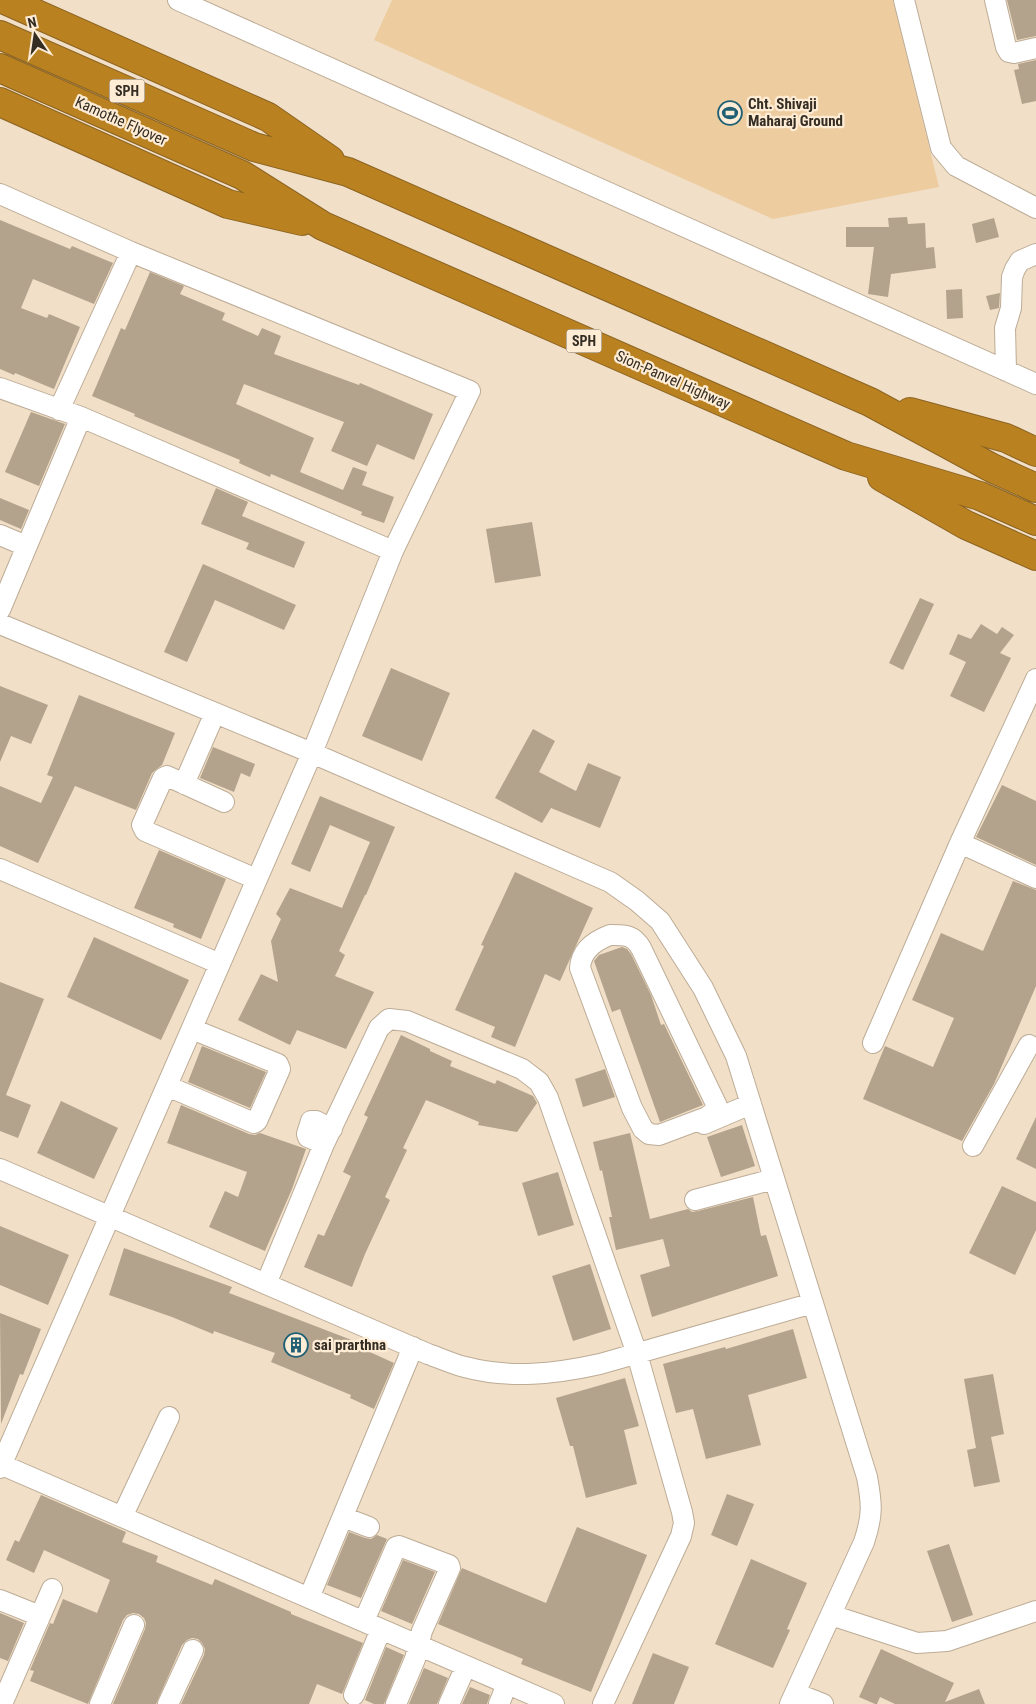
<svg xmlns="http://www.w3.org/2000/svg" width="1036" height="1704" viewBox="0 0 1036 1704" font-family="'Roboto Condensed',sans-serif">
  <rect width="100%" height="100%" fill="#f1dfc8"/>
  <path fill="#edcca0" d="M392 0H893L939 187 773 219 374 40Z"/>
  <path fill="#b3a38c" d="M1007 0H1036V36L1017 40Z
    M1036 60V101L1022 104 1014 70 1019 69 1018 64Z
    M907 217 908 224 925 223 926 248 934 247 936 268 891 274 888 297 868 294 874 247H846V227H889L888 218Z
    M994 218 999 237 976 243 972 224Z
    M0 220 70 249 72 246 113 263 94 304 33 279 21 308 47 318 49 314 80 327 54 389 15 373 14 375 0 369Z
    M150 272 184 286 180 294 225 313 222 320 258 336 262 328 281 336 274 354 359 385 360 383 433 414 414 460 377 444 367 466 331 451 344 422 244 384 236 404 314 438 300 472 343 490 353 467 367 472 362 485 394 497 384 523 361 515 362 512 271 474 270 477 239 463 240 460 134 416 135 414 92 396 121 328 125 330Z
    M962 289 963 318 947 319 946 290Z
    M1000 293 999 308 990 310 986 296Z
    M31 412 65 424 39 486 5 472Z
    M216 488 248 502 242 516 305 542 294 568 246 549 249 543 201 524Z
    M0 498 29 510 21 529 0 520Z
    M532 522 541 576 495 583 486 529Z
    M203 564 296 605 284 630 215 600 187 662 164 652Z
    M920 598 934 604 903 670 889 663Z
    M981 624 997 634 1002 627 1014 635 1000 653 1011 658 984 712 950 696 966 662 949 654 958 634 971 639Z
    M391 668 450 693 422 761 362 736Z
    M0 686 48 705 31 744 11 736 0 762Z
    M79 695 175 733 162 765 152 773 136 810 75 786 38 863 0 846V786L41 803 53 777 47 775Z
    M533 729 555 741 539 772 576 791 588 763 621 777 600 828 551 808 542 823 495 798Z
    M213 747 255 764 250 777 241 773 234 792 200 778Z
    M1002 785 1036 801V865L976 837Z
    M320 796 395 827 366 895H365L339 951 345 955 335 976 374 992 346 1049 297 1030 290 1045 238 1020 261 974 278 982 271 941 281 919 276 914 290 888 342 908 370 842 330 825 310 872 291 864Z
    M159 850 226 879 201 939 173 927 174 924 134 908Z
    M515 872 593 908 560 981 545 974 515 1047 491 1037 495 1027 455 1010 484 946 481 945Z
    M1013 881 1036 890V986L994 1084 962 1141 863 1099 885 1046 933 1067 954 1018 912 1000 941 933 983 951Z
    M94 937 189 980 161 1040 67 997Z
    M622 947 627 949 631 954 651 995 661 1025 664 1024 703 1105 660 1122 620 1009 612 1012 594 961 599 955Z
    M0 982 44 999 6 1095 31 1105 18 1138 0 1131Z
    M401 1035 430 1049V1051L452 1061 450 1066 495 1084 497 1080 533 1096 537 1103 517 1132 478 1125 479 1122 426 1100 403 1148 407 1150 385 1197 390 1200 365 1254 352 1287 304 1267 318 1234 324 1236 351 1176 343 1172 368 1117 364 1115Z
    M202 1046 266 1072 250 1108 188 1082Z
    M605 1069 615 1097 583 1107 575 1079Z
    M61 1101 118 1128 94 1179 37 1153Z
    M181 1105 249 1134 255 1135 260 1133 306 1149 292 1189 265 1251 209 1227 225 1191 238 1197 247 1172 167 1143Z
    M1036 1117V1169L1016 1159Z
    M742 1125 755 1166 721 1177 707 1137Z
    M630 1133 650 1219 688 1209 692 1212 698 1211 753 1197 761 1236 766 1235 778 1276 652 1317 640 1275 670 1266 663 1239 616 1250 609 1217H612L602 1170 600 1171 593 1142Z
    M558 1172 574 1225 538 1236 522 1183Z
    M1002 1186 1036 1202V1230L1015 1275 969 1253Z
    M0 1226 69 1255 48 1305 0 1285Z
    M124 1248 232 1287 229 1293 362 1344 361 1348 394 1363 374 1409 350 1398 351 1395 271 1362 275 1353 214 1331 213 1334 172 1317 109 1295Z
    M590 1264 611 1329 573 1341 552 1276Z
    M0 1313 41 1329 23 1375 20 1374 1 1424Z
    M793 1329 807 1378 748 1395 761 1445 706 1459 693 1409 676 1413 663 1364 725 1347 726 1349Z
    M993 1374 1004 1434 991 1437 1000 1482 974 1487 967 1450 976 1448 964 1379Z
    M625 1378 639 1426 624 1430 637 1484 586 1498 573 1446H570L556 1398Z
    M727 1494 754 1504 737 1546 711 1535Z
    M41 1495 126 1532 122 1542 158 1556 156 1562 212 1585 215 1579 291 1612V1614L363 1643 342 1694 317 1684 309 1704H181L204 1655 205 1649 202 1643 198 1639 192 1638 187 1640 182 1645 156 1704H113L145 1629 146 1623 144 1618 139 1614 133 1613 127 1615 123 1620 88 1704 30 1681 34 1671 30 1670 50 1623 53 1624 63 1599 97 1613 110 1580 44 1550 34 1573 6 1560 15 1540 19 1542Z
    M577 1527 647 1555 591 1692 521 1664 523 1659 438 1624 462 1568 546 1603Z
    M349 1532 365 1538 371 1539 377 1535 387 1539 361 1598 327 1585Z
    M949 1544 973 1615 952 1622 927 1551Z
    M751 1559 807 1583 787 1629 790 1630 773 1668 715 1644Z
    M403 1560 435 1572 412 1624 381 1611Z
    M0 1613 24 1623 8 1661 0 1658Z
    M386 1647 404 1655 384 1704H374L365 1700Z
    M881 1649 954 1683 945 1702 979 1689 985 1704H895L880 1697 877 1704H875L859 1697Z
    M653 1653 689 1667 674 1704H632Z
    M424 1668 448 1678 437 1704H409Z
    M470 1687 490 1695 487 1704H462Z"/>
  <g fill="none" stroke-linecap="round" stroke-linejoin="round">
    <g stroke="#bdac96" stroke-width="22">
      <path id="minor" d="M178 0 1036 384
        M904 0 941 148 956 166 1036 208
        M995 0 1006 47 1009 52 1014 53 1036 48
        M0 194 131 252 470 391 393 551 312 753 0 1468
        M1006 371 1005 328 1011 308 1012 277 1015 269 1020 261 1036 254
        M0 388 81 417 393 551
        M59 410 131 252
        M0 535 26 546
        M0 610 81 417
        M0 624 312 753 610 882 637 901 660 921 703 988 736 1056 867 1477C872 1504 873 1515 864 1542L790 1704
        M184 784 215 713
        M224 802 167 776 163 778 142 825 145 831 256 879
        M960 843 1036 878
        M0 869 220 964
        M610 935C624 935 633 934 641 948L717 1106 714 1112 707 1117 659 1135 649 1134 643 1129 632 1108 580 968C581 951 594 941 610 935Z
        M873 1043 960 843 1036 679
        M167 1086 254 1123 257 1121 280 1069 278 1064 192 1029
        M704 1124 751 1104
        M324 1144 308 1137 307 1134 311 1121H316L332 1129
        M973 1146 1029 1045
        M0 1169 428 1354C440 1358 452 1364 465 1367 510 1379 555 1374 600 1364L813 1303
        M695 1200 774 1179
        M266 1284 324 1144 379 1028 389 1019 407 1021 522 1069 539 1082 548 1098 637 1354 682 1512 684 1523 681 1536 603 1704
        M0 1464 554 1704
        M122 1517 169 1417
        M343 1517 369 1527
        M309 1598 413 1347
        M0 1600 40 1616
        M831 1615 917 1643 947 1641 1036 1611
        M364 1621 396 1547 399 1546 449 1565 450 1568 422 1631 415 1659 396 1704
        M795 1693 823 1704
        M354 1695 381 1629
        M2 1704 52 1589
        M100 1704 134 1625
        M168 1704 193 1650
        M449 1704 466 1666
        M499 1704 507 1684"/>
    </g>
    <g stroke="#8b6422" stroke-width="30">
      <path id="highway" d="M5 0 268 117 330 160
        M0 35 254 147 348 172 870 402 992 468 1036 488
        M0 68 242 175 323 226 846 456 980 496 1036 521
        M0 102 228 204 302 221
        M910 412 1006 438 1036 452
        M882 477 966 525 1036 556"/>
    </g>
    <use href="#minor" stroke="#fff" stroke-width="20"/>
    <use href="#highway" stroke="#ba8121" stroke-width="28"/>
  </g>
  <defs>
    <g id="stadium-ring" transform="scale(1.25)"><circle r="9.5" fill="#feecd5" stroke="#206075" stroke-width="1.5"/><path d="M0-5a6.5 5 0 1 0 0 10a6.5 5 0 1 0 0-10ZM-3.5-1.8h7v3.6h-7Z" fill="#206075"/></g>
    <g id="building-ring" transform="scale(1.25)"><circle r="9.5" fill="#feecd5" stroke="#206075" stroke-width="1.5"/><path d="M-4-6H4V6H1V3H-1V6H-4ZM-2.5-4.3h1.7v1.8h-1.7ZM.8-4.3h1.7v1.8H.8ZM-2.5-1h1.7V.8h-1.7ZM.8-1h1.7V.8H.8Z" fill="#206075"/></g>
  </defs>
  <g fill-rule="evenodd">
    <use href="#stadium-ring" x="730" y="113"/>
    <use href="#building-ring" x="296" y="1345"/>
  </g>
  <g text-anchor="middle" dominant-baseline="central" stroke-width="4.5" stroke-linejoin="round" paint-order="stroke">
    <g fill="#feecd5" stroke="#716659" stroke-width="1">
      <rect x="109.5" y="79.5" width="35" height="23" rx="4"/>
      <rect x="566.5" y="329.5" width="35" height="23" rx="4"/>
    </g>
    <g font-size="14" font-weight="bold" fill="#342d24">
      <text x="127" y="91">SPH</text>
      <text x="584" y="341">SPH</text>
    </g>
    <g font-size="15" font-weight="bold" fill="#342d24" stroke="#feecd5" text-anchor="start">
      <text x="748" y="104">Cht. Shivaji<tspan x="748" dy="17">Maharaj Ground</tspan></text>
      <text x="314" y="1345">sai prarthna</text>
    </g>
    <g font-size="15" fill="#342d24" stroke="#feecd5">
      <text transform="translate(121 121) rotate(24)">Kamothe Flyover</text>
      <text transform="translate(673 380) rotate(24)">Sion-Panvel Highway</text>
    </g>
  </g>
  <g transform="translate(35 35) rotate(347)" stroke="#feecd5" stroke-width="4" paint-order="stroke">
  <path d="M0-4L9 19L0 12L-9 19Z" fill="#342d24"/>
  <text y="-8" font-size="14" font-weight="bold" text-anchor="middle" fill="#342d24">N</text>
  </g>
</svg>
